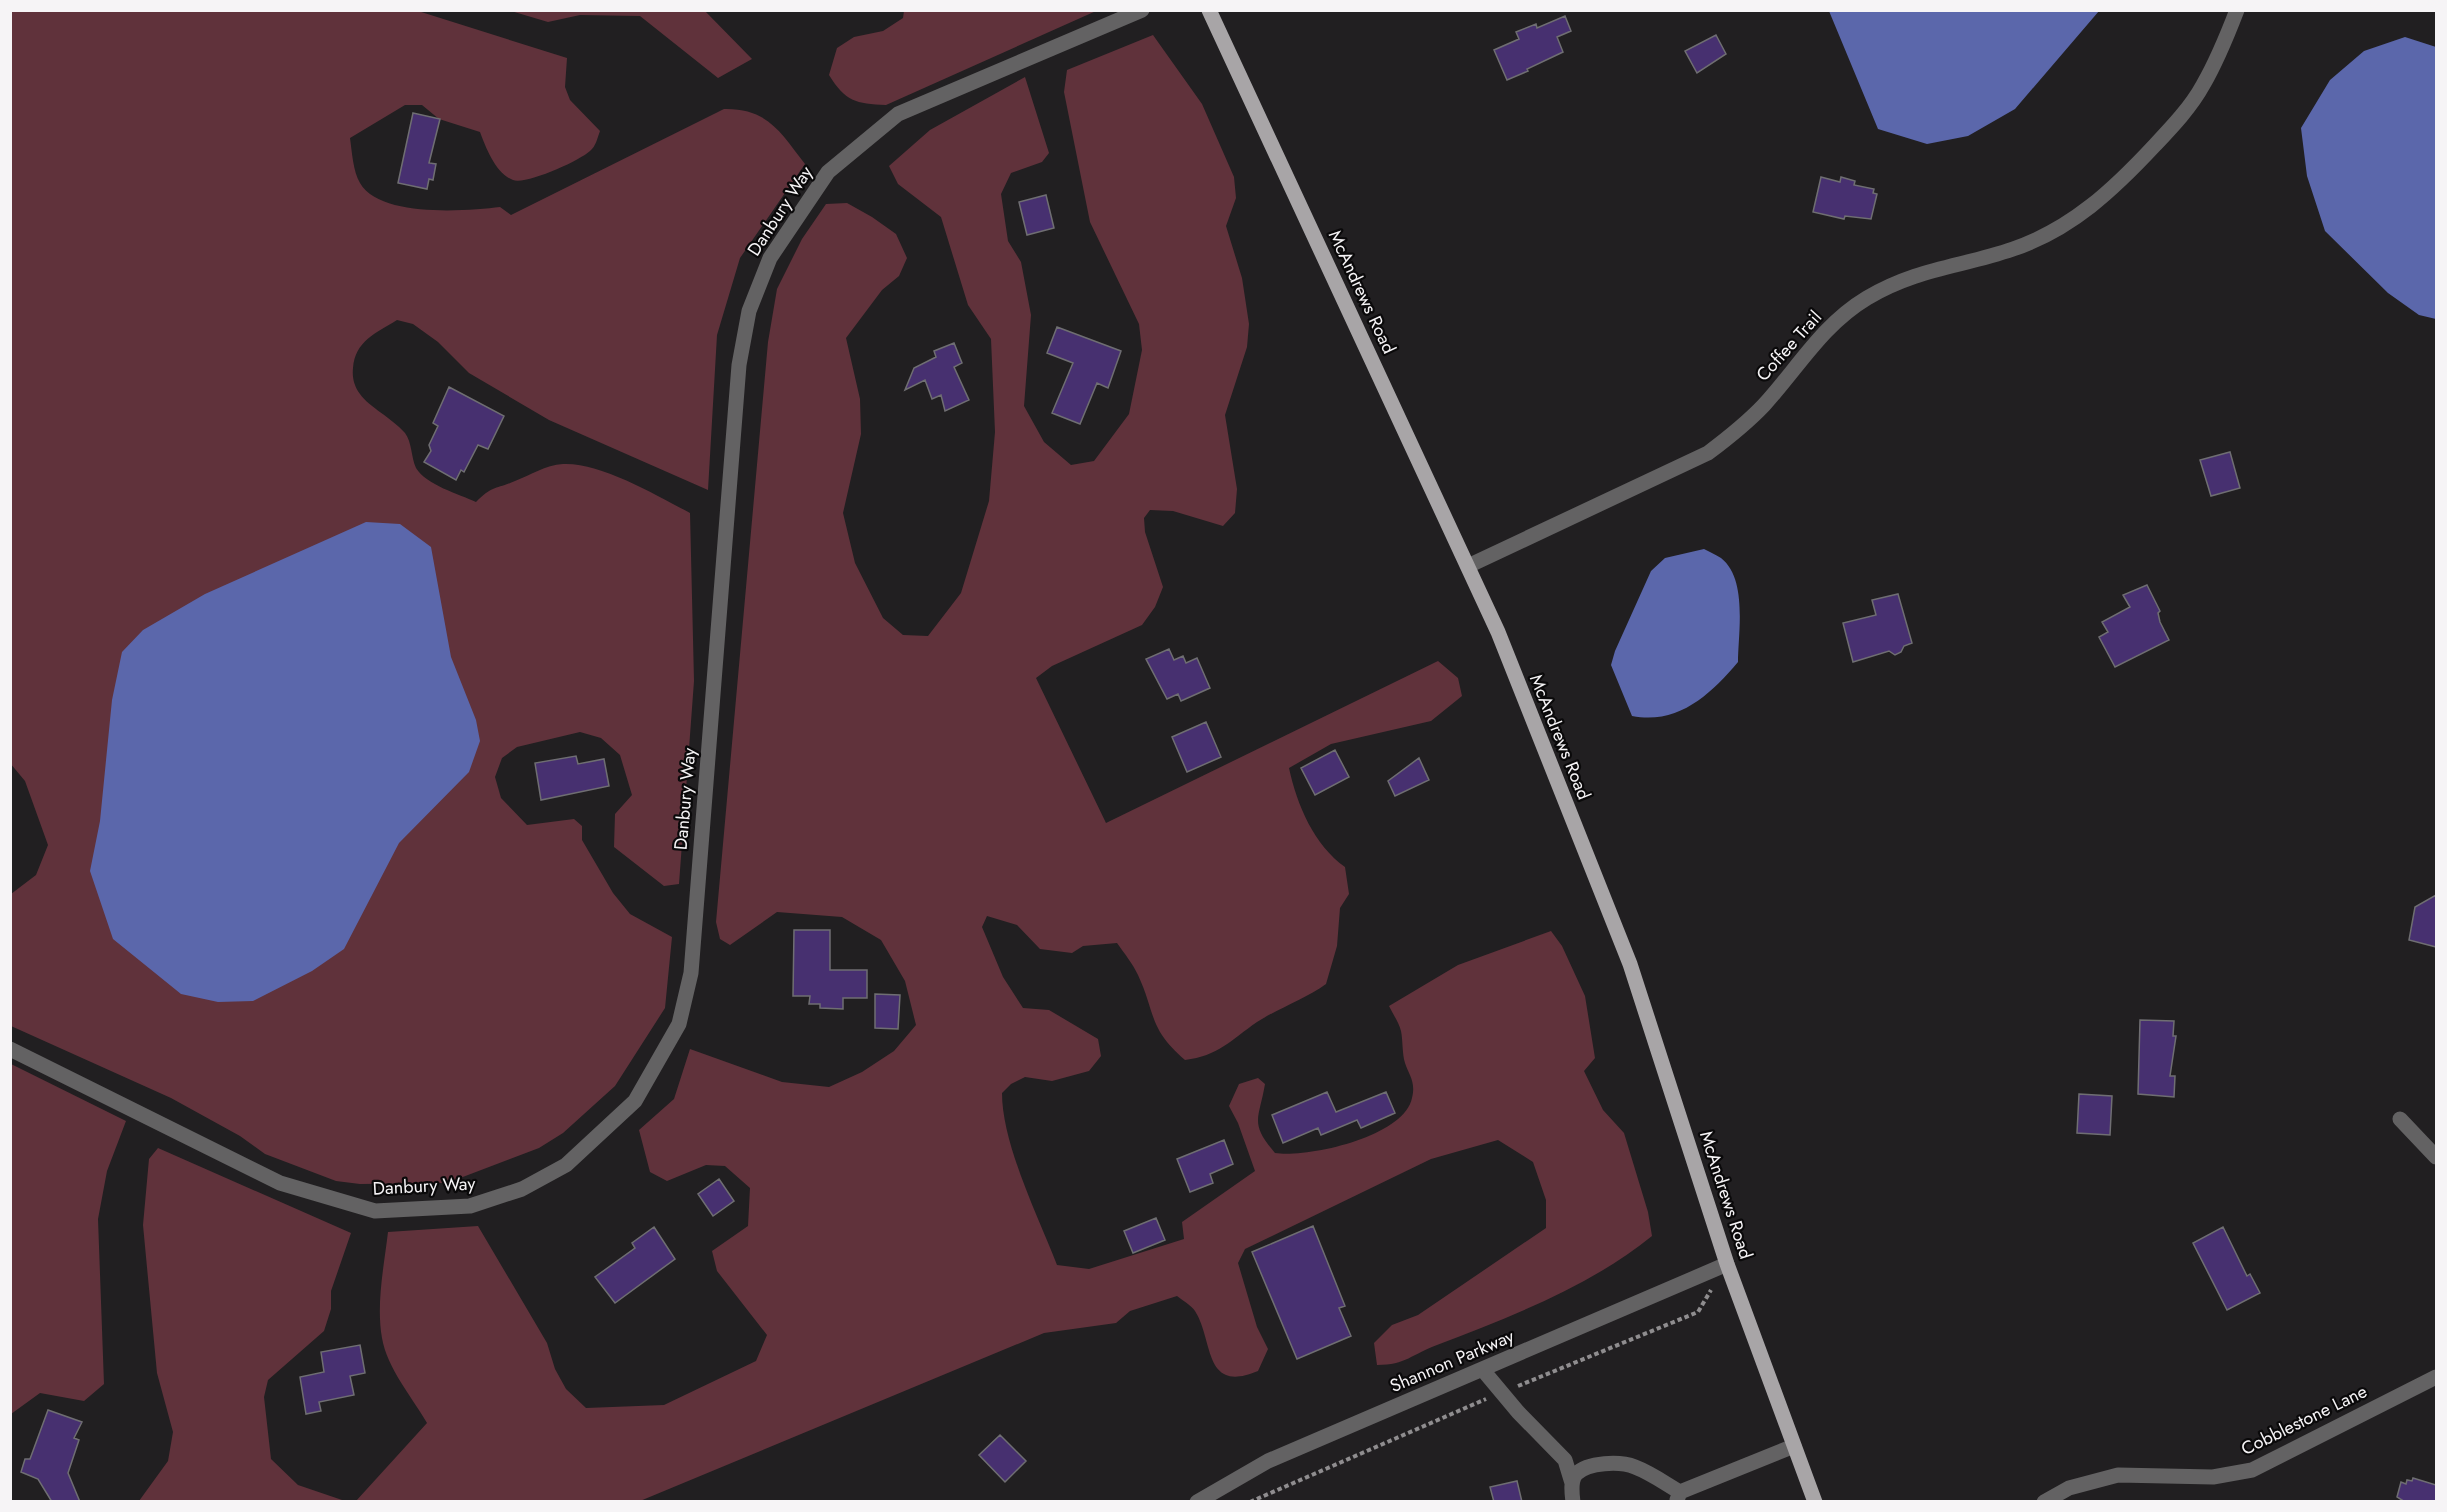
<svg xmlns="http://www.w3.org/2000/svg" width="2447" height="1512" viewBox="0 0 2447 1512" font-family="Jost,sans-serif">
  <rect width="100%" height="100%" fill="#211f21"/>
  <path fill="#60323b" d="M11 11H418L567 58 565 87 570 100 600 131C597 139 596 146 590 151 579 161 526 185 513 180 496 174 486 148 480 132L439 119 422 105H405L350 138C352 152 353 171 360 183 380 218 467 211 500 207L511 215 724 109C768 108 781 133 805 164L740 258 717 335 708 490 549 420 469 373 438 342 413 324 397 320C376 333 355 341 353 368 352 377 354 386 360 394 369 407 392 418 405 433 412 442 411 457 416 468 426 485 459 494 476 502 493 485 495 490 515 481 531 475 545 465 563 464 600 462 658 496 690 513L694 681 679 884 664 886 614 847 615 814 632 795 620 755 601 738 580 732 517 747 502 758 495 777 501 798 527 825 574 819 582 826V840L613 893 630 914 672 937 665 1008 615 1086 563 1133 539 1148 447 1183 360 1184 336 1181 265 1154 240 1136 171 1098 11 1026V894L36 875 48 845 25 781 10 763Z
    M511 11H705L752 59 718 78 640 16 580 15 548 22Z
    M904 11V10L1096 11 886 105C856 104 845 101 829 75L837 48 854 37 883 31 903 18Z
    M1153 35 1202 104 1234 177 1236 198 1226 226 1242 278 1249 324 1247 347 1225 415 1237 489 1235 513 1223 526 1173 511 1150 510 1144 518 1145 532 1163 587 1155 607 1142 625 1052 666 1036 678 1106 823 1438 661 1458 678 1462 696 1431 721 1331 744 1289 768C1297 805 1314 845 1345 867L1349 894 1340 908 1337 946 1326 984C1305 999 1279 1008 1257 1022 1231 1040 1218 1056 1185 1060 1148 1028 1156 1014 1138 975 1133 964 1124 953 1117 943L1083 946 1072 953 1040 949 1017 925 987 916 982 927 1003 977 1023 1008 1049 1010 1098 1039 1101 1056 1089 1071 1052 1081 1025 1077 1011 1084 1002 1093C1002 1144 1038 1216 1057 1265L1089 1269 1184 1239 1182 1222 1255 1171 1238 1123 1229 1106 1239 1084 1258 1078 1265 1084C1259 1120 1249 1122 1275 1153 1308 1158 1404 1137 1412 1098 1416 1082 1409 1075 1405 1063 1402 1053 1403 1041 1401 1031 1399 1023 1393 1014 1389 1006L1458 965 1551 931 1562 946 1585 996 1595 1058 1584 1071 1603 1110 1624 1133 1648 1212 1652 1236C1589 1287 1512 1316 1437 1345 1412 1354 1406 1365 1377 1365L1374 1343 1392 1325 1418 1315 1546 1228V1200L1533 1162 1498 1140 1431 1159 1245 1249 1238 1263 1257 1327 1268 1349 1258 1371C1203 1394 1214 1341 1195 1311 1191 1305 1182 1300 1177 1296L1130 1311 1116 1323 1044 1333 640 1501H356L427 1423C412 1397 387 1368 382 1338 376 1304 384 1266 388 1232L478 1226 547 1343 555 1369 566 1389 586 1408 664 1405 756 1361 767 1335 717 1271 712 1251 748 1226 750 1188 725 1166 706 1165 667 1181 650 1172 639 1130 674 1099 690 1049 782 1082 829 1087 862 1072 894 1051 916 1025 905 981 881 940 842 917 777 912 730 945 720 939 716 922 768 342 777 289 802 239 826 204 847 203 872 217 896 234 907 258 899 276 882 290 846 338 860 399 861 434 843 513 855 563 883 618 903 635 928 636 961 593 989 501 995 432 991 339 968 305 941 217 898 184 889 166 930 130 1025 77 1049 153 1042 162 1011 173 1001 194 1008 241 1021 262 1031 315 1024 406 1044 442 1071 465 1094 461 1129 414 1142 350 1139 324 1090 222 1064 92 1067 70Z
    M11 1064 126 1121 107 1171 98 1219 104 1384 84 1401 40 1393 11 1414Z
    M158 1148 351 1233 331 1291V1309L324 1331 268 1380 264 1397 271 1459 298 1485 345 1501H139L168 1461 173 1432 157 1373 143 1225 149 1159Z"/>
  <path fill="#5b67ab" d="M1829 11V10L2099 11 2015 109 1968 136 1927 144 1878 129Z
    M2405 37 2436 47V319L2419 315 2388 293 2325 231 2307 176 2301 128 2330 80 2364 51Z
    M366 522 400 524 431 547 451 657 476 720 480 741 469 772 399 843 344 949 312 971 253 1001 218 1002 181 994 113 939 90 871 100 821 112 700 122 652 143 630 205 594Z
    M1704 549C1710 552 1716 555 1721 558 1748 579 1738 634 1738 662 1710 695 1678 725 1632 716L1611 665 1615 651 1651 571 1665 558Z"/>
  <path fill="#473070" stroke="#6f6e72" stroke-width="1.5" d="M1565 16 1571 31 1557 37 1563 52 1527 69 1528 71 1507 80 1494 50 1519 39 1516 32 1536 24 1537 28Z
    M1716 35 1726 54 1697 73 1685 51Z
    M413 113 440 119 429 163 436 164 433 180 429 179 427 189 398 183Z
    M1821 177 1840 182 1841 177 1855 181 1854 185 1874 189 1873 193 1877 194 1871 219 1845 216 1844 219 1813 212Z
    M1046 195 1054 228 1027 235 1019 202Z
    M1057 327 1121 351 1108 388 1097 383 1080 424 1052 413 1073 363 1047 353Z
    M954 343 962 363 954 367 969 400 945 411 941 395 932 399 925 380 905 390 914 368 936 357 934 351Z
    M449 387 504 416 488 449 478 445 464 472 461 470 456 480 424 462 431 451 429 445 438 426 433 423Z
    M2230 452 2240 488 2211 496 2200 460Z
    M2147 585 2160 611 2158 613 2160 622 2169 640 2115 667 2099 637 2108 632 2102 622 2130 607 2123 595Z
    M1898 594 1912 643 1904 646 1901 652 1895 655 1889 651 1853 662 1843 623 1876 615 1872 600Z
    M1169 649 1174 660 1183 656 1186 663 1197 658 1210 688 1181 701 1178 694 1167 699 1146 659Z
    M1206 722 1221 757 1187 772 1172 737Z
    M1335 750 1349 777 1315 795 1301 768Z
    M576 756 578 764 604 759 609 786 541 800 535 763Z
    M1419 758 1429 780 1395 796 1388 781Z
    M2436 895V947L2409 940 2415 907Z
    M794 930H830V970H867V998H843V1009L820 1008V1004H809L810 996H793Z
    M875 994 900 995 898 1029 875 1028Z
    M2140 1020 2174 1021 2173 1036H2176L2170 1076H2175L2174 1097 2138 1094Z
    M1327 1092 1336 1112 1386 1092 1395 1113 1361 1128 1357 1120 1321 1135 1318 1128 1283 1143 1272 1115Z
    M2079 1094 2112 1096 2110 1135 2077 1133Z
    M1224 1140 1233 1164 1210 1174 1213 1183 1190 1192 1177 1159Z
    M719 1179 734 1201 713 1216 698 1194Z
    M1156 1218 1165 1240 1133 1253 1124 1231Z
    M1313 1226 1345 1306 1339 1308 1351 1336 1297 1359 1252 1252Z
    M654 1227 675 1259 615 1303 595 1277 635 1248 632 1243Z
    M2223 1227 2247 1276 2250 1274 2260 1293 2227 1310 2193 1243Z
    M360 1345 365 1373 350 1376 354 1395 319 1402 321 1411 306 1414 300 1377 324 1372 321 1352Z
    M48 1410 82 1422 74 1438 79 1440 68 1473 80 1502H52L38 1479 21 1472 25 1459H30Z
    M1000 1435 1026 1461 1005 1482 979 1455Z
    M2413 1478 2436 1485V1502H2405L2397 1497 2401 1482 2406 1484 2407 1480 2412 1481Z
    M1517 1481 1522 1502H1494L1490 1487Z"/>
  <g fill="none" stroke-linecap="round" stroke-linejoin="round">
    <path stroke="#8f8d8f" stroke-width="4" stroke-dasharray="4.5 3" stroke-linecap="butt" d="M1518 1386 1698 1312 1711 1290
      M1250 1502 1486 1399"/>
    <path stroke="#636263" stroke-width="15" d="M1468 566 1708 453C1728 438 1747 423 1764 405 1798 368 1822 325 1867 298 1918 268 1961 267 2013 249 2072 229 2114 189 2155 145 2172 127 2191 107 2203 85 2217 61 2227 36 2237 10
      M10 1049 280 1183 375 1211 470 1206 522 1189 566 1165 635 1101 679 1024 691 973 739 365 749 311 770 258 828 172 898 114 1142 10
      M2400 1119 2436 1157
      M1482 1369 1518 1412 1565 1460 1572 1483
      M1677 1500 1680 1492 1794 1446
      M1197 1502 1268 1461 1727 1264
      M1573 1502C1572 1493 1570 1481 1576 1474 1588 1462 1620 1461 1635 1467 1651 1473 1666 1484 1680 1492
      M2044 1502 2069 1488 2118 1475 2213 1477 2252 1470 2436 1377"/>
    <path stroke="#a8a5a7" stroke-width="15" d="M1209 10 1498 632 1630 964 1727 1264 1815 1502"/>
  </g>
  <g text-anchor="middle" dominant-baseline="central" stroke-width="4.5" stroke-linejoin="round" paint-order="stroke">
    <g font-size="18" fill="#f6f4f6" stroke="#0a090a">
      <text transform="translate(780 211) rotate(-57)">Danbury Way</text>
      <text transform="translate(1362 292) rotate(65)">McAndrews Road</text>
      <text transform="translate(1789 346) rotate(-48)">Coffee Trail</text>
      <text transform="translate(1560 737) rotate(68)">McAndrews Road</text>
      <text transform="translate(685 799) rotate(-85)">Danbury Way</text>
      <text transform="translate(424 1186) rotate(-3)">Danbury Way</text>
      <text transform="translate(1726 1195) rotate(72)">McAndrews Road</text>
      <text transform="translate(1452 1361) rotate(-23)">Shannon Parkway</text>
      <text transform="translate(2304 1420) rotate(-26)">Cobblestone Lane</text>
    </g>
  </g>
  <rect width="2447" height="1512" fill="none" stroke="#f6f4f6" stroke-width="24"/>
</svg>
